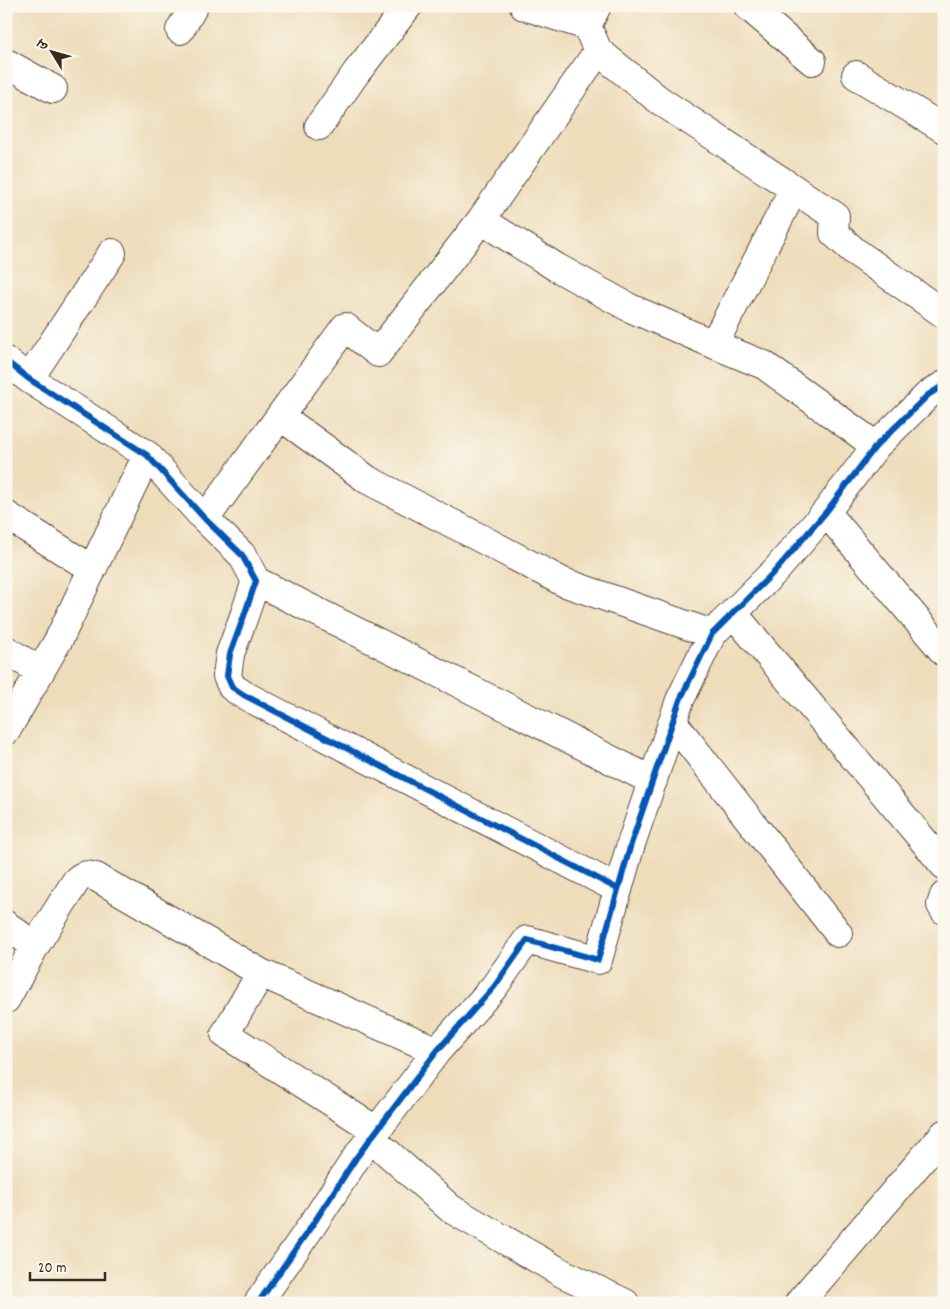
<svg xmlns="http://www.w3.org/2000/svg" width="950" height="1309" viewBox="0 0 950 1309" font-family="Dekko,'Playpen Sans Deva',sans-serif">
  <rect width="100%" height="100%" fill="#fbf7ec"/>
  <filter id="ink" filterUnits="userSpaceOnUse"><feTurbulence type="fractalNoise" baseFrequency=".02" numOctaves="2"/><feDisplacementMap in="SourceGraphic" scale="10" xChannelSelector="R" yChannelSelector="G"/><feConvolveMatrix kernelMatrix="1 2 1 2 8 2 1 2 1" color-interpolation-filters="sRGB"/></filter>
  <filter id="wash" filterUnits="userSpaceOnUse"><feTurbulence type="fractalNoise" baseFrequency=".0096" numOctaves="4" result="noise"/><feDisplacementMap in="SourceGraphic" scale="20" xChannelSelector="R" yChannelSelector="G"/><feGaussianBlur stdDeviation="1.12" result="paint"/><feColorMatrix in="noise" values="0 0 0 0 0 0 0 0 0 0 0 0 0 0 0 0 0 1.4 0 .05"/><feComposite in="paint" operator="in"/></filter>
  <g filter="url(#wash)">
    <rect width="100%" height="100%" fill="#edb"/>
  </g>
  <g filter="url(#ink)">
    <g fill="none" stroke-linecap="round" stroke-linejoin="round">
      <g stroke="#564536" stroke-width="30">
        <path id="minor" d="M524 6 587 26
          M748 6 812 61
          M180 30 194 6
          M598 51 659 100 835 216 834 233 854 251 944 314
          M6 63 53 89
          M856 75 944 129
          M319 126 356 73 408 6
          M481 220 556 267 630 308 720 347 764 365 876 446
          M714 344 794 189
          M6 361 29 379 147 455 205 519 242 555 256 581 244 616 230 654 227 676 232 687 244 695 618 889
          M29 379 112 253
          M280 416 368 480 461 528 563 582 712 634
          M826 512 944 652
          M6 515 92 569
          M205 519 345 327 378 353 481 220 598 51 587 26 597 6
          M256 581 653 781
          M733 613 944 865
          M6 650 40 671
          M673 722 838 933
          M6 731 59 639 147 455
          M944 896 941 905 944 910
          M6 925 35 946
          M261 973 225 1034 377 1131
          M6 999 35 946 76 881C83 874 87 874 96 877L261 973 437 1051
          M371 1138 451 1209 562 1273 625 1303
          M258 1303 315 1221 356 1158 371 1138 437 1051 494 987 527 940 598 960 631 844 680 700 712 634 777 569 826 512 876 446 928 395 944 385
          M799 1303 944 1134"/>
      </g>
      <use href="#minor" stroke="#fff" stroke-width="28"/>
      <g stroke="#fbf7ec" stroke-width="9">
        <path id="cycleway" d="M6 361 29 379 147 455 205 519 242 555 256 581 244 616 230 654 227 676 232 687 244 695 618 889
          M258 1303 315 1221 356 1158 371 1138 437 1051 494 987 527 940 598 960 631 844 680 700 712 634 777 569 826 512 876 446 928 395 944 385"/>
      </g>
      <use href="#cycleway" stroke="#0057b8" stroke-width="6"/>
    </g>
  </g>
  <rect width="950" height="1309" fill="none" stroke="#fbf7ec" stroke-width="25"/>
  <g transform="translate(52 52) rotate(307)" stroke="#fbf7ec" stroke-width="4" paint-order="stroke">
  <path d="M0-4L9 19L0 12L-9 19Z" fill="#3b2a1e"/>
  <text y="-8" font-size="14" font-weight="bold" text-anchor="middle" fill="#3b2a1e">उ</text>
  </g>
  <path d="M30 1272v8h75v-8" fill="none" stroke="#3b2a1e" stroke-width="2.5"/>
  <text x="38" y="1272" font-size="15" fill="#3b2a1e" stroke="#fbf7ec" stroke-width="4" paint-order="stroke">20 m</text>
</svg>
